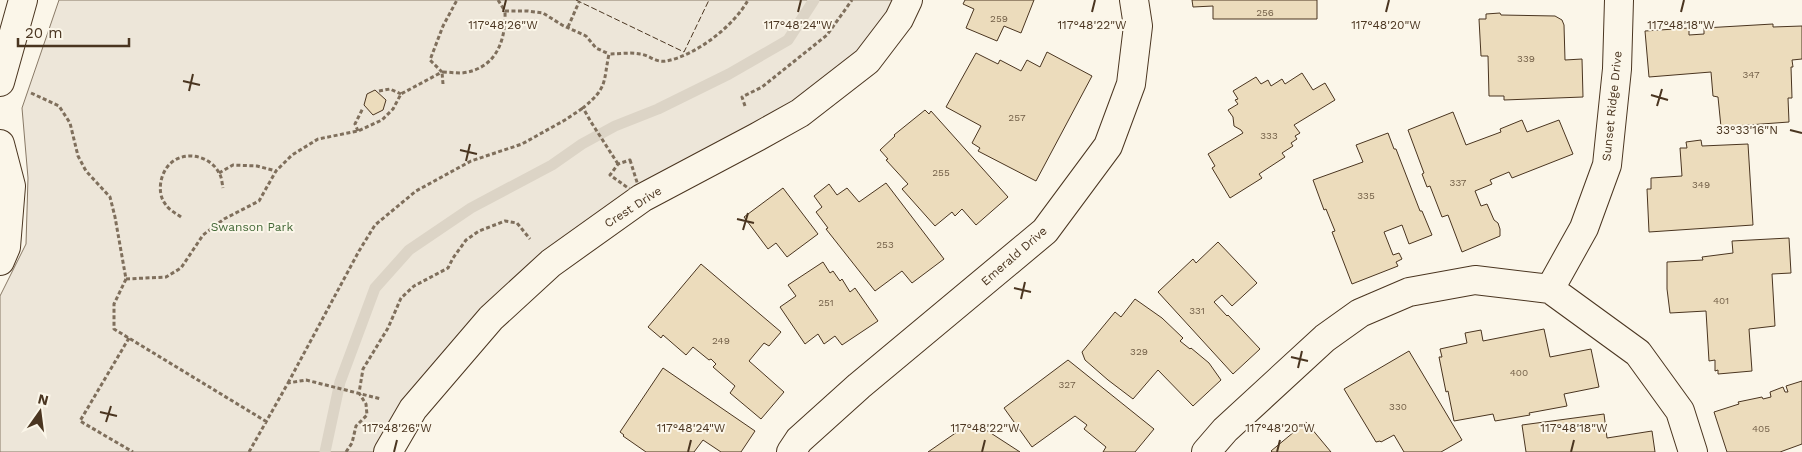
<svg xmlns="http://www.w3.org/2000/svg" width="1802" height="452" viewBox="0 0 1802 452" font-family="'Work Sans',sans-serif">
  <rect width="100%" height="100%" fill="#fbf6e9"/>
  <path fill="#ede6d9" stroke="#887966" d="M59 0H899L861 52 796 104 552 251 380 452H0V296L26 244 28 178 22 108Z"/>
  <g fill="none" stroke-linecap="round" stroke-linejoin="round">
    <path stroke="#dcd4c6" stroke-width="11" d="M325 452 340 382 375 288 409 250 471 208 552 165 582 144 615 126 658 109 729 74 788 40 814 0"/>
  </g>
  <path fill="#ecdcbc" stroke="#4a3520" d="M965 0H1034L1021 33 1004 26 997 41 966 28 974 9 963 4Z
    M1192 0H1317V19H1213V6L1193 7Z
    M1500 13 1501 15 1555 16 1562 20 1564 25 1565 60 1582 59 1583 97 1504 100V96H1489L1488 56H1481L1479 19H1486V14Z
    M1773 24V27L1802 26V59L1792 60 1793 67H1791L1792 98H1788L1789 122 1721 127 1718 97 1713 96 1711 72 1649 77 1645 31 1689 28V35L1704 34V28Z
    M1047 52 1092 76 1036 181 978 151 980 148 972 143 981 126 946 107 976 53 998 64 1000 60 1021 71 1027 60 1040 67Z
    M1302 73 1313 90 1325 83 1335 100 1294 125 1300 133 1295 136 1297 139 1291 143 1293 146 1282 153 1285 157 1259 174 1262 178 1230 198 1212 168 1215 166 1208 154 1243 133 1241 130 1234 126 1233 117 1228 110 1238 104 1235 100 1238 99 1233 91 1256 77 1261 84 1268 80 1271 86 1282 79 1285 84Z
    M375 90 386 100 383 110 373 115 364 105 367 94Z
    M925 110 929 114 931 111 1008 197 976 225 962 209 955 216 952 212 935 226 902 189 908 184 886 160 888 159 880 150 895 136 894 135Z
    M1453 112 1466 145 1501 132 1500 129 1522 120 1527 132 1559 120 1573 154 1512 178 1509 172 1490 180 1492 184 1475 191 1481 206 1487 204 1494 220 1498 223 1500 229V236L1462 252 1448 215 1442 217 1430 186 1427 187 1422 174 1424 173 1408 130Z
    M1388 133 1394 149H1396L1420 211H1422L1432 235 1409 244 1402 225 1384 232 1393 255 1399 253 1402 259 1396 262 1398 266 1352 284 1332 232 1335 231 1326 209 1324 210 1313 180 1363 162 1356 145Z
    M1701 140 1702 146 1748 144 1753 225 1649 232 1647 189H1651V178L1682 176 1680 148H1687L1686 142Z
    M886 183 944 259 912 283 902 271 875 291 826 229 828 228 816 212 822 207 814 196 829 184 837 195 847 188 859 202Z
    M783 188 818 234 787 257 776 243 768 249 744 217Z
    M1789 238 1791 273 1772 274 1775 326 1749 329 1752 371 1718 374V370L1715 371V360L1709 361 1706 311 1670 313 1667 289V262L1703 260 1702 257 1733 253 1732 241Z
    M1218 242 1257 283 1232 306 1222 295 1214 302 1227 316 1228 315 1260 349 1233 374 1158 292 1193 259 1196 263Z
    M823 262 830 273 833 271 840 281 842 279 850 292 855 288 878 321 842 345 835 336 824 344 818 334 805 344 780 307 796 296 788 285Z
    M701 264 781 332 769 346 764 343 749 361 784 392 761 419 730 393 735 386 713 367 716 364 711 359 709 360 693 347 686 355 663 335 661 338 648 327Z
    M1135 299 1162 318 1183 338 1180 341 1190 349 1191 348 1209 363 1221 380 1193 406 1158 370 1133 399 1108 380 1085 360 1082 352 1115 312 1121 317Z
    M1544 329 1550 357 1591 349 1599 387 1564 394 1567 406 1529 413 1530 415 1495 421 1493 414 1454 421 1448 391 1446 392 1439 357H1442L1440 349 1467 343 1465 333 1481 330 1483 341Z
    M1409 351 1462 440 1441 452H1404L1394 435 1381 442 1380 441 1376 442 1344 389Z
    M1068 360 1154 429 1135 452H1103L1106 447 1084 429 1087 425 1075 416 1032 447 1004 408Z
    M663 368 755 431 741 452H721L703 440 694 452H646L623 436 624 435 620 432Z
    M1802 381V444L1780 452H1727L1714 412 1739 404 1738 402 1762 397 1763 399 1771 397 1770 392 1783 387 1785 392H1788L1786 386Z
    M1604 414 1607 438 1652 431 1655 452H1526L1522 425Z
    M1306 422 1331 452H1272L1271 451Z
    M970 423 977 433 983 428 1020 452H928Z"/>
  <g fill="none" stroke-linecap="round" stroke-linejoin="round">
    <g stroke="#4a3520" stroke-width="30">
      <path id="minor" d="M0 82 23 0
        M0 144 11 186 6 247 0 261
        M1550 289 1638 353 1680 411 1693 452
        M388 452 413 409 491 318 551 263 642 198 757 137 800 113 867 61 899 19 908 0
        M791 452 799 440 859 386 1045 231 1108 146 1131 84 1138 26 1134 0
        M1206 452 1225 430 1325 338 1360 313 1409 292 1475 280 1550 289 1584 228 1607 165 1617 69 1619 0"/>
    </g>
    <path stroke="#7f6f5c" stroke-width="3" stroke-dasharray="4 2.5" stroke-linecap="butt" d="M498 0 505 11H528L543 13 562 25 586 36 596 48 609 54
      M568 27 579 2
      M443 84 442 72C448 72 455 73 462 73 496 69 506 41 505 11
      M379 91 390 89 401 94
      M31 93 59 106 70 123 78 156 86 171 110 197 115 217 126 279 114 304V329L267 422
      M745 106 742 97 762 87 827 35 852 0
      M358 131 355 124 363 108
      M630 160 642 198 610 175 618 164Z
      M618 164 591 122 583 108C608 87 603 83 609 54 619 54 631 52 640 54 649 55 656 63 666 61 695 56 734 26 748 0
      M219 173 233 165 257 166 276 171
      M181 217C177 214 169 210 166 205 155 192 161 168 175 160 190 151 212 158 219 173 222 177 222 184 223 188
      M126 279 166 277 181 268 203 235 224 219 259 201 276 171 292 155 318 139 358 131 382 120 393 109 401 94 442 72 430 60 443 26 457 0
      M129 338 80 421 133 452
      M288 383 359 251 375 225 416 191 471 161 522 144 565 120 583 108
      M249 452 288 383 306 380 381 399
      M346 452 352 443 356 426 367 415 366 404 359 393 363 369 388 328 401 298 414 286 448 268 453 258 466 240 479 231 505 221 517 223 530 239"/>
    <use href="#minor" stroke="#fbf6e9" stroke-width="28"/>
    <path stroke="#4a3520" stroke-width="1" stroke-dasharray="6 2.5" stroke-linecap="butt" d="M576 0 684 52 709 0"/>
  </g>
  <path fill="none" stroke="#4a3520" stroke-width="2" d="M503 12 506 0M798 12 801 0M1092 12 1095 0M1386 12 1389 0M1681 12 1684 0M183 81 200 85M189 91 193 74M1651 95 1668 100M1657 106 1662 89M1790 130 1802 133M460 150 477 154M466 161 470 144M737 219 754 223M743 230 748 213M1014 288 1031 292M1021 299 1025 282M1291 357 1308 361M1298 368 1302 351M100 412 117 416M106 422 111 406M394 452 397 440M688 452 691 440M982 452 985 440M1277 452 1280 440M1571 452 1574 440"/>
  <g text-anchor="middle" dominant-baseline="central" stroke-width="4" stroke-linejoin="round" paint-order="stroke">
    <g font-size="10" fill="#725f47">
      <text x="1265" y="12">256</text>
      <text x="999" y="18">259</text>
      <text x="1526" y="58">339</text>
      <text x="1751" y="74">347</text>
      <text x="1017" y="117">257</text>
      <text x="1269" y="135">333</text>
      <text x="941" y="172">255</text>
      <text x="1458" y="182">337</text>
      <text x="1701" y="184">349</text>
      <text x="1366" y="195">335</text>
      <text x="885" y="244">253</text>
      <text x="1721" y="300">401</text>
      <text x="826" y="302">251</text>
      <text x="1197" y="310">331</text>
      <text x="721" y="340">249</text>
      <text x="1139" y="351">329</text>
      <text x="1519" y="372">400</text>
      <text x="1067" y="384">327</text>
      <text x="1398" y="406">330</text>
      <text x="1761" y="428">405</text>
    </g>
    <g font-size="12" fill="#4a3520" stroke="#fbf6e9">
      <text transform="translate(1612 106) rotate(-84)">Sunset Ridge Drive</text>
      <text transform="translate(633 207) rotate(-33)">Crest Drive</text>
      <text transform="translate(1014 256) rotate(-41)">Emerald Drive</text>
    </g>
    <g font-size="12" fill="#436837" stroke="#fbf6e9">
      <text x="252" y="227">Swanson Park</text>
    </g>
  </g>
  <g font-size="12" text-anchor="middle" fill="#4a3520" stroke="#fbf6e9" stroke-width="4" stroke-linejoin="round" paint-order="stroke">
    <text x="503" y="29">117°48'26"W</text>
    <text x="798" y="29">117°48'24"W</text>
    <text x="1092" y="29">117°48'22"W</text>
    <text x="1386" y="29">117°48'20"W</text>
    <text x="1681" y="29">117°48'18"W</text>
    <text x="1747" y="134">33°33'16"N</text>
    <text x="397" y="432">117°48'26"W</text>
    <text x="691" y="432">117°48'24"W</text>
    <text x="985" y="432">117°48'22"W</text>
    <text x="1280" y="432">117°48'20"W</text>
    <text x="1574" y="432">117°48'18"W</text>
  </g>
  <g transform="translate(40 412) rotate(14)" stroke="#fbf6e9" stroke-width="4" paint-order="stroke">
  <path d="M0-4L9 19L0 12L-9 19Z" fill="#4a3520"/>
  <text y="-8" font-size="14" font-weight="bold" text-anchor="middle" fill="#4a3520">N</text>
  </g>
  <path d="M18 38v8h111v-8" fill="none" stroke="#4a3520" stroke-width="2.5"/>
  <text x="25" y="38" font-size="15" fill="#4a3520" stroke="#fbf6e9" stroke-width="4" paint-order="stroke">20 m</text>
</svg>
